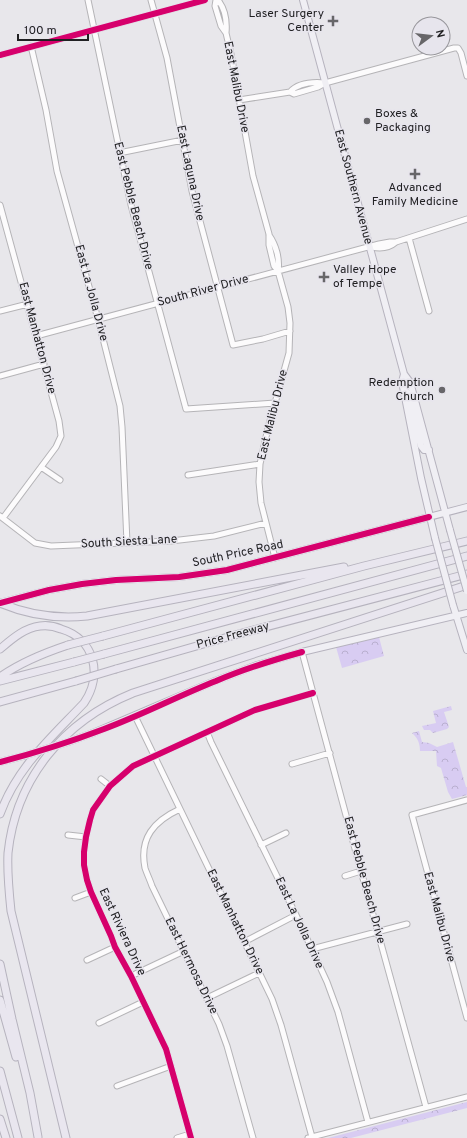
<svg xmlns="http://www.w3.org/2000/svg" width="467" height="1138" viewBox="0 0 467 1138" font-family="Overpass,sans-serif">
  <defs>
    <pattern id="park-crowns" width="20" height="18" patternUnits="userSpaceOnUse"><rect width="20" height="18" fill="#d8ccf2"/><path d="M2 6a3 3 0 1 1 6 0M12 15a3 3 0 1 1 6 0" fill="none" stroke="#b9afcf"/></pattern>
  </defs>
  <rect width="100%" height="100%" fill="#e8e7eb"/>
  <path fill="url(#park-crowns)" d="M379 637 384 656 342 668 336 647Z
    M451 706 452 710 444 712 449 727 447 729 433 733 430 730H424L422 726 436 723 433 711Z
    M419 731 422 742 429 743 437 747 453 742 466 787H467V795L452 799 448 792 441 768 437 766 436 751H420C420 744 418 738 412 733Z
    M467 1102V1108L351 1138H328Z"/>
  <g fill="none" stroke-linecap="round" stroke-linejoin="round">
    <g stroke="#b5b4b7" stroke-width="7">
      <path id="minor" d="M88 0 131 205 186 409 275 403
        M151 0 167 58 192 191 233 345 263 339 290 331
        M216 0 215 6 221 26 226 33 231 54 253 176 269 234V245L274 266 278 271 288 307 290 323 289 353 268 428 260 464 259 482 261 503 275 558
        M218 0C225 9 227 22 226 33
        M31 46 46 110 57 171 98 319 120 406 122 427 127 543
        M0 55 205 0
        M290 92C298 83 314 82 325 83
        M239 100 290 92 294 94 318 87 325 83 454 48H458L461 53 467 76
        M119 153 183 140
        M0 205 59 421 61 436 56 447 3 518
        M269 235C276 245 280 259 278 271
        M409 238 429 311
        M372 247C381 249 389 248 396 242L467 219
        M0 311 28 304
        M36 336 379 244 390 242H396
        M0 376 44 364
        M41 467 60 480
        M188 475 260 464
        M0 516 35 543 51 546 171 541 214 536 266 523
        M302 652 361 871 426 1107
        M135 716 272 999 281 1025 312 1137
        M207 732 211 742 296 915 327 982 338 1012 368 1122
        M292 764 330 753
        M101 779 110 786
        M467 800 412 815 467 1018
        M180 809C154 821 139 838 145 868 147 874 150 880 152 886L219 1024 227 1046 253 1138
        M68 835 86 837
        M261 845 286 833
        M345 876 361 871
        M75 898 91 892
        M244 942 296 915
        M312 949 407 924
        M87 960 115 947
        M131 976 184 951
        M207 998 259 973
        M99 1023 143 1002
        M117 1086 171 1066
        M177 1138 190 1134
        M191 1138 166 1049 131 976 115 947 111 936 91 892 87 880 84 865V852L86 837 90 820 93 810 110 786 133 766 255 710 313 693
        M308 1138 467 1097"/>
    </g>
    <g stroke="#b6b3be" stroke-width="8">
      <path id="major" d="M303 0 404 374 410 382 450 530
        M404 374 402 382 421 478 435 538
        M405 389 409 397 421 446 424 450H429
        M0 603 49 590 82 584 116 580 179 577 227 570 467 507
        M453 605 467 650
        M93 733 215 681 257 665 302 652 467 613
        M0 762 23 756"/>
    </g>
    <g stroke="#b6b3be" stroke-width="9">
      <path id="highway" d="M0 603C28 615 57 619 87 616L344 567
        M103 636 364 566 467 541
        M0 649C12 639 24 628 40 626 47 625 54 626 61 629 95 639 103 675 84 703 51 738 17 767 0 814
        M104 654 467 556
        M116 669 235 635 467 574
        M0 677C21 662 44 653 68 645
        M0 681 74 662
        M0 702 76 681
        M0 964 12 1019 30 1093 38 1137
        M0 1000 16 1057
        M0 1071 18 1138
        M0 1119 6 1138
        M66 1138 11 911C9 892 7 872 8 853 16 778 64 721 133 693L467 585"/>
    </g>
    <use href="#minor" stroke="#fcfbfc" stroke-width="5"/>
    <use href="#major" stroke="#f0eff4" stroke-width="6"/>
    <use href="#highway" stroke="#e9e6ef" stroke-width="7"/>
    <g stroke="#b6b3be" stroke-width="8" stroke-linecap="butt">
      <path id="major-bridge" d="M450 530 467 591
        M435 538 453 605
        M23 756 68 742 93 733"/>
    </g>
    <g stroke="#b6b3be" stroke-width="9" stroke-linecap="butt">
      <path id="highway-bridge" d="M68 645 103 636
        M74 662 104 654
        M76 681 116 669"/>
    </g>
    <use href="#major-bridge" stroke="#f0eff4" stroke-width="6"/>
    <use href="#highway-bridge" stroke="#e9e6ef" stroke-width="7"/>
    <g stroke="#e7e5ed" stroke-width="8">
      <path id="cycleway" d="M0 55 205 0
        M0 603 49 590 82 584 116 580 179 577 227 570 429 517
        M0 762C35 753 70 742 104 729 142 715 178 696 216 681 244 669 273 660 302 652
        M191 1138 166 1049 131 976 115 947 111 936 91 892 87 880 84 865V852L86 837 90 820 93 810 110 786 133 766 255 710 313 693"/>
    </g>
    <use href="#cycleway" stroke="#d6006c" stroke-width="6"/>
  </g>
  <g fill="#676669" stroke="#e7e5ed" stroke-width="1.5">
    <path d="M331 15h4v4h4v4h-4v4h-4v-4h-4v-4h4z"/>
    <circle cx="367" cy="121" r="4"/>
    <path d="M413 168h4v4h4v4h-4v4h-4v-4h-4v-4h4z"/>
    <path d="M322 271h4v4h4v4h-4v4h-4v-4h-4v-4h4z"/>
    <circle cx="442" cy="390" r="4"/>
  </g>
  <g text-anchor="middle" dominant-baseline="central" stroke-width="3" stroke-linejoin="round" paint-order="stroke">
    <g font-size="12" fill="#212123" stroke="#e7e5ed" text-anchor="end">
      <text x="324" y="14">Laser Surgery<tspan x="324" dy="14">Center</tspan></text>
      <text x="375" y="114" text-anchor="start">Boxes &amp;<tspan x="375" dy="14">Packaging</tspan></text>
      <text x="415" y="188" text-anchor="middle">Advanced<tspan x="415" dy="14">Family Medicine</tspan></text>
      <text x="333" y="270" text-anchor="start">Valley Hope<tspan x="333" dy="14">of Tempe</tspan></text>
      <text x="434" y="383">Redemption<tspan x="434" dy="14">Church</tspan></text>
    </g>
    <g font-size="12" fill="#212123" stroke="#e7e5ed">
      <text transform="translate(236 87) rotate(79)">East Malibu Drive</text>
      <text transform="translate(190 173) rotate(78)">East Laguna Drive</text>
      <text transform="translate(353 187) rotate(75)">East Southern Avenue</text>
      <text transform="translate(133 206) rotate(76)">East Pebble Beach Drive</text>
      <text transform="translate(203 291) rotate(-15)">South River Drive</text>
      <text transform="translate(91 293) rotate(75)">East La Jolla Drive</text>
      <text transform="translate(37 338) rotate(75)">East Manhatton Drive</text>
      <text transform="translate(273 415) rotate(-76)">East Malibu Drive</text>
      <text transform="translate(129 542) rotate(-3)">South Siesta Lane</text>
      <text transform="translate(238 554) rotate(-12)">South Price Road</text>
      <text transform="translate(233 636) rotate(-15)">Price Freeway</text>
      <text transform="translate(364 880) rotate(75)">East Pebble Beach Drive</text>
      <text transform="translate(439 917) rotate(75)">East Malibu Drive</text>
      <text transform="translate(235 922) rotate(64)">East Manhatton Drive</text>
      <text transform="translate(299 923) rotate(65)">East La Jolla Drive</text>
      <text transform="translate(122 932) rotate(65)">East Riviera Drive</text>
      <text transform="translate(191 966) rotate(64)">East Hermosa Drive</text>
    </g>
  </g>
  <g transform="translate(431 36) rotate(75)"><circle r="19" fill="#e7e5ed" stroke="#98979c"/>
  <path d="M0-3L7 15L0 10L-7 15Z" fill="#676669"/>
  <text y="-6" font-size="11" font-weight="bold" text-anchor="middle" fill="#212123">N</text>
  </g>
  <path d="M18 34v6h70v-6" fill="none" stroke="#212123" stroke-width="2"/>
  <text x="24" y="34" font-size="12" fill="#212123" stroke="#e7e5ed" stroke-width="3" paint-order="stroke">100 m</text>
</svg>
